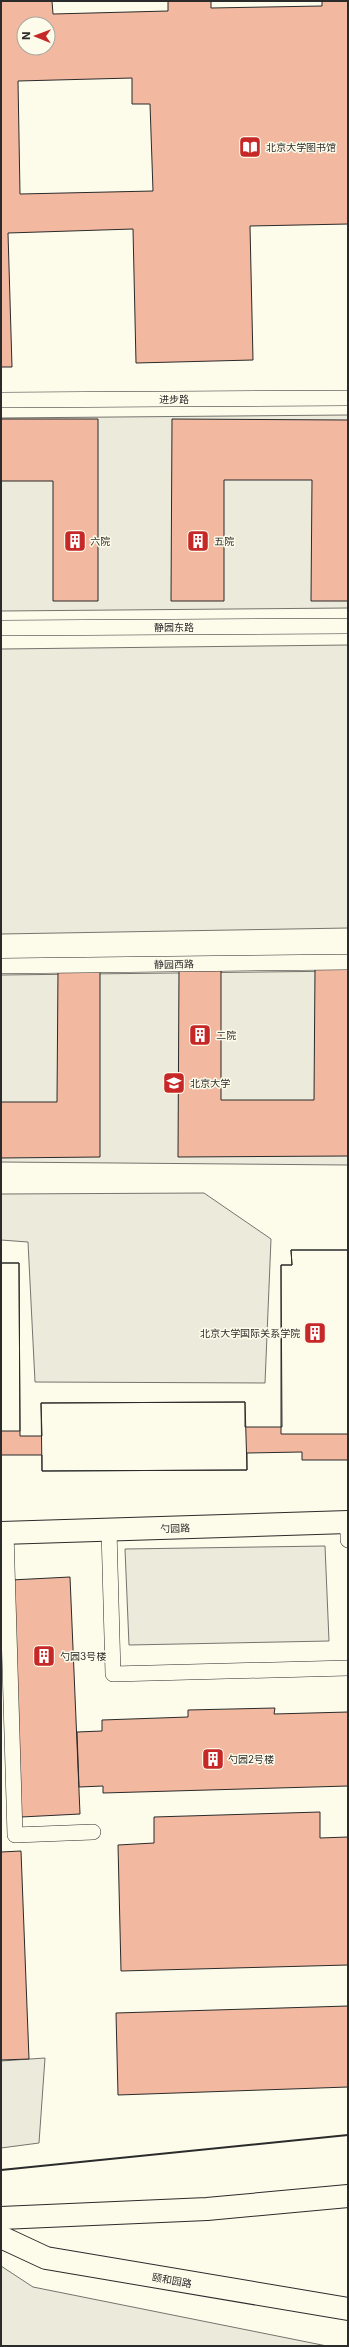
<svg xmlns="http://www.w3.org/2000/svg" width="349" height="2347" viewBox="0 0 349 2347" font-family="Inter,'Noto Sans SC',sans-serif">
  <rect width="100%" height="100%" fill="#fdfbea"/>
  <path fill="#ecebdb" stroke="#74746e" d="M348 415V608L1 611V418Z
    M348 645V928L1 934V649Z
    M348 971V1165L1 1162V975Z
    M204 1193 271 1239 265 1383 35 1382 28 1242 1 1240V1194Z
    M325 1546 329 1641 129 1645 125 1549Z
    M45 2058 39 2143 1 2148V2061Z
    M1 2266 33 2287 327 2346H1Z"/>
  <path fill="#f2b8a0" stroke="#2b2b2b" fill-rule="evenodd" d="M1 1H52L53 14 168 11V1H211V8L322 6V1H348V224L250 226 253 360 136 363 133 229 8 233 12 367H1ZM24 24H48V48H24ZM132 78V104H150L153 191 20 194 18 81Z
    M1 419H98V601H53V481H1Z
    M172 419 348 420V601H311L312 480H224V601H171Z
    M179 969H221V1100H314L315 969H348V1156L178 1157Z
    M58 970H100V1157L1 1158V1102H57Z
    M291 1250H348V1460H302V1452L247 1453V1470L42 1471V1455H1V1263H19L20 1436H42L41 1403 245 1402V1427H282L281 1265H292Z
    M291 1250H348V1434H281V1265H292Z
    M1 1263H19L20 1431H1Z
    M245 1402 247 1470 42 1471 41 1403Z
    M70 1577 80 1814 21 1817 11 1580Z
    M275 1708 274 1714 348 1712V1786L103 1793V1786L79 1787 77 1732 102 1731V1720L188 1717V1710Z
    M320 1812V1838L348 1837V1965L121 1971 118 1845 154 1843V1817Z
    M21 1851 29 2059 1 2060V1852Z
    M348 2006V2087L118 2095 116 2013Z"/>
  <g fill="none" stroke-linecap="round" stroke-linejoin="round">
    <g stroke="#2b2b2b" stroke-width="16">
      <path id="service" d="M1 400 348 398
        M1 628 348 626
        M1 966 348 962
        M348 1522V1540
        M109 1530 113 1674 348 1668
        M6 1532 15 1835 93 1832"/>
    </g>
    <g stroke="#2b2b2b" stroke-width="24">
      <path id="minor" d="M1 1533 348 1522"/>
    </g>
    <g stroke="#2b2b2b" stroke-width="24">
      <path id="tertiary" d="M1 2218 207 2209 348 2196
        M1 2237 46 2258 348 2309"/>
    </g>
    <use href="#service" stroke="#fdfbea" stroke-width="15"/>
    <use href="#minor" stroke="#fdfbea" stroke-width="22"/>
    <use href="#tertiary" stroke="#fdfbea" stroke-width="22"/>
    <path stroke="#2b2b2b" stroke-width="2" d="M1 2170 348 2135"/>
  </g>
  <defs>
    <g id="library-square" transform="scale(1.15)"><rect x="-9" y="-9" width="18" height="18" rx="4" fill="#c62828" stroke="#fdfbea"/><path d="M-6-4Q-3-5.5-.7-3.5V5Q-3 3-6 4ZM6-4Q3-5.5 .7-3.5V5Q3 3 6 4Z" fill="#fff"/></g>
    <g id="building-square" transform="scale(1.15)"><rect x="-9" y="-9" width="18" height="18" rx="4" fill="#c62828" stroke="#fdfbea"/><path d="M-4-6H4V6H1V3H-1V6H-4ZM-2.5-4.3h1.7v1.8h-1.7ZM.8-4.3h1.7v1.8H.8ZM-2.5-1h1.7V.8h-1.7ZM.8-1h1.7V.8H.8Z" fill="#fff"/></g>
    <g id="university-square" transform="scale(1.15)"><rect x="-9" y="-9" width="18" height="18" rx="4" fill="#c62828" stroke="#fdfbea"/><path d="M0-5L7-2L0 1L-7-2ZM-4 1L0 2.5L4 1V4Q0 6-4 4Z" fill="#fff"/></g>
  </defs>
  <g fill-rule="evenodd">
    <use href="#library-square" x="250" y="147"/>
    <use href="#building-square" x="75" y="541"/>
    <use href="#building-square" x="198" y="541"/>
    <use href="#building-square" x="200" y="1035"/>
    <use href="#university-square" x="174" y="1083"/>
    <use href="#building-square" x="315" y="1333"/>
    <use href="#building-square" x="44" y="1656"/>
    <use href="#building-square" x="213" y="1759"/>
  </g>
  <g text-anchor="middle" dominant-baseline="central" stroke-width="3" stroke-linejoin="round" paint-order="stroke">
    <g font-size="10" fill="#2b2b2b" stroke="#fdfbea" text-anchor="start">
      <text x="266" y="147">北京大学图书馆</text>
      <text x="90" y="541">六院</text>
      <text x="214" y="541">五院</text>
      <text x="216" y="1035">二院</text>
      <text x="190" y="1083">北京大学</text>
      <text x="300" y="1333" text-anchor="end">北京大学国际关系学院</text>
      <text x="60" y="1656">勺园3号楼</text>
      <text x="228" y="1759">勺园2号楼</text>
    </g>
    <g font-size="10" fill="#2b2b2b" stroke="#fdfbea">
      <text x="174" y="399">进步路</text>
      <text x="174" y="627">静园东路</text>
      <text transform="translate(174 964) rotate(-1)">静园西路</text>
      <text transform="translate(175 1528) rotate(-2)">勺园路</text>
      <text transform="translate(172 2280) rotate(10)">颐和园路</text>
    </g>
  </g>
  <rect width="349" height="2347" fill="none" stroke="#2b2b2b" stroke-width="4"/>
  <g transform="translate(36 36) rotate(271)"><circle r="19" fill="#fdfbea" stroke="#a9a89e"/>
  <path d="M0-3L7 15L0 10L-7 15Z" fill="#c62828"/>
  <text y="-6" font-size="11" font-weight="bold" text-anchor="middle" fill="#2b2b2b">N</text>
  </g>
</svg>
